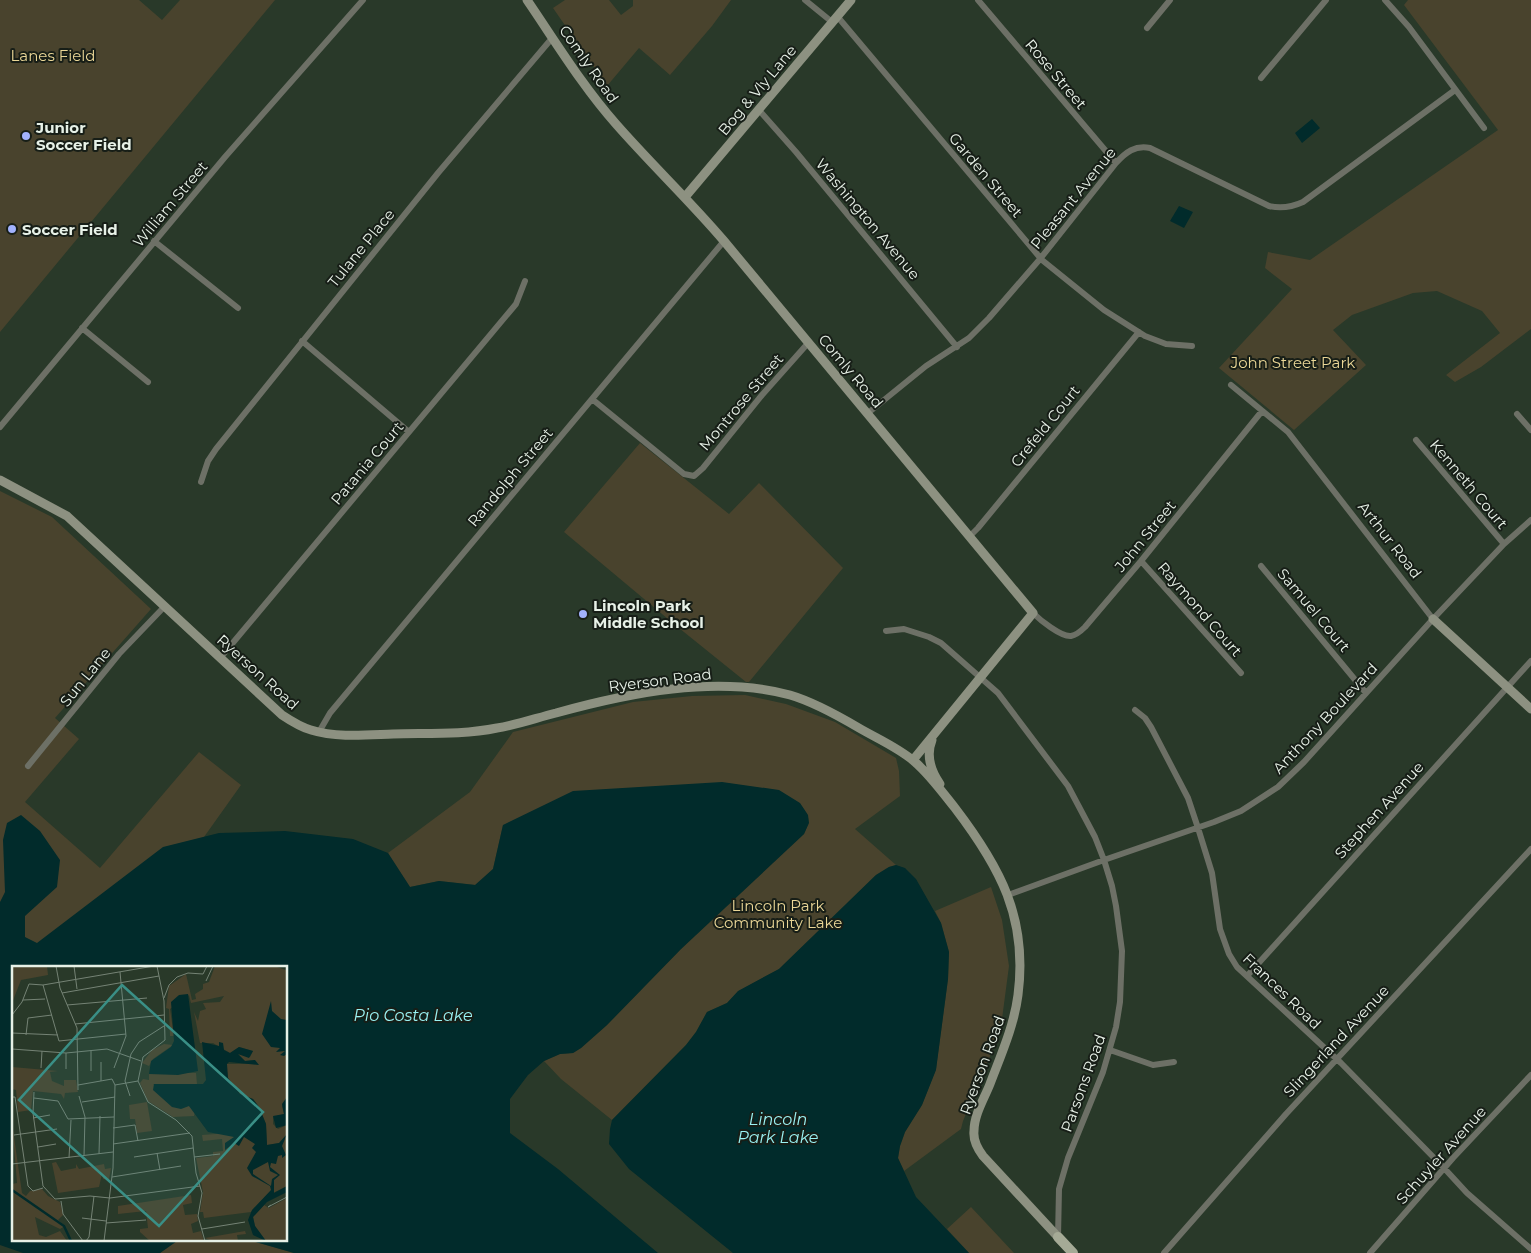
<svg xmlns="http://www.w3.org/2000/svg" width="1531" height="1253" viewBox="0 0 1531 1253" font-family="Montserrat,sans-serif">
  <rect width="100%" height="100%" fill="#293929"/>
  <path fill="#49432d" d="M0 0H139L162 20 180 0H275L0 332Z
    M565 0H609L621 15 633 6V0H731L712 26 670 75 639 48 607 86 553 8Z
    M1408 0H1531V329L1481 367 1455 382 1446 375 1500 333 1482 311 1437 291 1413 293 1352 315 1333 330 1366 365 1294 430 1219 368 1292 289 1265 268 1268 252 1310 260 1498 130 1404 5Z
    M640 443 729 514 759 483 843 568 749 682H746L674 624 564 532Z
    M0 491 52 517 151 609 55 718 79 739 25 802 100 868 199 752 241 785 204 837 66 967H14L0 1018Z
    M745 695 786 704 835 722 896 758 899 771 900 796 855 829 896 865 889 867 876 875 779 969 739 991 727 1003 707 1012 696 1032 686 1045 612 1120 561 1079 544 1061 560 1054 573 1053 581 1048 607 1025 681 949 804 834C811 819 809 816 800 804L503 825 493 869 476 885 439 881 410 887 388 853 470 792 513 732 633 702 692 696Z
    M991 887 1002 920 1009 966 1002 1019 989 1059 963 1121 961 1129 904 1171 898 1158 900 1146 905 1132 922 1105 936 1069 948 979 949 952 941 923 935 911Z
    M971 1207 1014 1253H969L947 1229Z
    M194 1239H245L294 1253H160L177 1241Z"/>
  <path fill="#012b2b" d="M1312 119 1320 128 1302 143 1295 133Z
    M1179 206 1193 212 1184 228 1170 221Z
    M722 782 779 790 800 803 808 815 809 823 804 834 681 949 607 1025 581 1048 573 1053 560 1054 544 1061 528 1075 510 1099V1133L558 1169 658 1253H294L245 1239H286V967H14V1239H194L177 1241 160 1253H23L0 1245V902L5 892 3 840 7 823 21 815 40 831 60 860 57 887 25 916V937L37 943 163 847 219 833 285 831 353 839 388 853 410 887 439 881 475 885 493 869 503 825 573 791Z
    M896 865 905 868 916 879 941 923 949 952 948 979 936 1070 922 1105 905 1132 900 1146 898 1158 916 1197 969 1253H733L629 1169 609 1144 610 1129 612 1120 686 1045 696 1032 707 1012 727 1003 738 991 779 969 876 875 889 867Z"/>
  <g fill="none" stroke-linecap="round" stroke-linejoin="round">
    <path stroke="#6d7066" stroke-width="6" d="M805 0 832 22
      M978 0 1116 163
      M1385 0 1409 27 1484 128
      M837 16 1042 260 1104 310 1145 336 1166 344 1192 346
      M1147 28 1170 0
      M1261 78 1326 0
      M758 109 796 152 957 347
      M154 241 238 308
      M82 328 148 382
      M302 341 409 432
      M1231 385 1288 432 1433 619
      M592 399 684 474 694 476 703 468 762 395 809 342
      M868 413 926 366 969 338 989 318 1040 259 1116 163C1126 152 1135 145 1150 148L1269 206C1282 209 1292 207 1303 202L1455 90
      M1517 414 1531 430
      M0 427 225 157 363 0
      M1416 440 1504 544
      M201 482 208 461 216 449 438 173 553 37
      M970 536 978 528 1139 332
      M1141 561 1241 673
      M1261 566 1366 693
      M1033 613C1040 620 1061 637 1071 636 1077 635 1081 631 1085 627L1141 561 1262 411
      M886 631 904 629 929 637 941 643 998 693 1068 786 1095 837 1104 860 1112 886 1116 906 1122 951 1120 1002 1116 1027 1103 1072 1068 1158 1059 1189 1058 1237
      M221 657 516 304 525 281
      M1135 710 1145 718 1151 727 1188 798 1198 828 1212 873 1220 929 1229 954 1237 967 1341 1063 1444 1168 1467 1193 1531 1249
      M319 732 330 713 592 399 724 241
      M28 766 119 654 164 607
      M1008 895 1104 860 1214 822 1241 811 1278 787 1304 762 1433 619 1504 544 1531 520
      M1247 976 1531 661
      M1110 1050 1153 1065 1174 1062
      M1164 1253 1286 1114 1531 849
      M1370 1253 1453 1158 1531 1075"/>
    <path stroke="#8d9181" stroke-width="9" d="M527 0C555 41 583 87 616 124 651 164 690 201 724 241L1033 613 913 760
      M685 197 851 0
      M0 480 67 516 282 715C291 721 300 727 311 730 337 738 366 735 393 734 427 733 463 735 497 728 517 725 536 718 556 713 628 693 716 675 790 695 814 702 837 715 859 728 878 739 899 748 915 762 930 775 943 793 955 808 1000 867 1028 918 1018 995 1014 1026 1001 1055 990 1084 984 1099 974 1115 974 1131 973 1140 977 1148 983 1156L1058 1237
      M1433 619 1531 709
      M932 740C926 755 931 771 940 784"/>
    <path stroke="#a5aa96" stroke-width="10" d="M1058 1237 1073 1253"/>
  </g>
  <g fill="#a2b2fd" stroke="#171e17" stroke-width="2">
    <circle cx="26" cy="136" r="5"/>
    <circle cx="12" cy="229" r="5"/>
    <circle cx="583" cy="614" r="5"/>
  </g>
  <g text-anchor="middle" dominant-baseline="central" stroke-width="4" stroke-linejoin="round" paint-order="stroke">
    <g font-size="15" fill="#ebd797" stroke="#171e17">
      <text x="53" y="55">Lanes Field</text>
      <text x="1293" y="362">John Street Park</text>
      <text x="778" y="905">Lincoln Park<tspan x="778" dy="17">Community Lake</tspan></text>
    </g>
    <g font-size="15" fill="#e7f1e7" stroke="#171e17">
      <text transform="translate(589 64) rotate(55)">Comly Road</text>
      <text transform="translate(1056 74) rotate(50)">Rose Street</text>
      <text transform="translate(757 90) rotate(-50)">Bog &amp; Vly Lane</text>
      <text transform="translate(986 175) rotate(50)">Garden Street</text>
      <text transform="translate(1073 198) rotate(-51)">Pleasant Avenue</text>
      <text transform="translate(170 204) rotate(-50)">William Street</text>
      <text transform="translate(868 219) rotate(50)">Washington Avenue</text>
      <text transform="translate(361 248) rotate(-51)">Tulane Place</text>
      <text transform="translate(851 371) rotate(50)">Comly Road</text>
      <text transform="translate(741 402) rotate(-50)">Montrose Street</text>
      <text transform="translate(1045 426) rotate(-51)">Crefeld Court</text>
      <text transform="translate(367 463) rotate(-50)">Patania Court</text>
      <text transform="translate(510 477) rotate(-50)">Randolph Street</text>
      <text transform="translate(1469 484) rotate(50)">Kenneth Court</text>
      <text transform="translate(1145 536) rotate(-51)">John Street</text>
      <text transform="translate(1390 540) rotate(52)">Arthur Road</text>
      <text transform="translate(1200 609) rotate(49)">Raymond Court</text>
      <text transform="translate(1314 610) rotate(50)">Samuel Court</text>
      <text transform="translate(258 672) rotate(42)">Ryerson Road</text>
      <text transform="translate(85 677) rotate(-51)">Sun Lane</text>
      <text transform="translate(660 680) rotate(-7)">Ryerson Road</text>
      <text transform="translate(1325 718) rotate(-47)">Anthony Boulevard</text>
      <text transform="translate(1379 810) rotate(-48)">Stephen Avenue</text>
      <text transform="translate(1282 991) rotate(44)">Frances Road</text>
      <text transform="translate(1336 1041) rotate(-47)">Slingerland Avenue</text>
      <text transform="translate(982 1065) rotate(-70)">Ryerson Road</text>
      <text transform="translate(1083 1083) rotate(-70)">Parsons Road</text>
      <text transform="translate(1441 1155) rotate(-48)">Schuyler Avenue</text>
    </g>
    <g font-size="15" font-weight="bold" fill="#e7f1e7" stroke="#171e17" text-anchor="start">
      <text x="36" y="127">Junior<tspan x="36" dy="17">Soccer Field</tspan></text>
      <text x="22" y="229">Soccer Field</text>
      <text x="593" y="605">Lincoln Park<tspan x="593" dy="17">Middle School</tspan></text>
    </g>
    <g font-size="16" font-style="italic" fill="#9af2f3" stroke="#171e17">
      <text x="413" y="1015">Pio Costa Lake</text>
      <text x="778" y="1119">Lincoln<tspan x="778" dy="18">Park Lake</tspan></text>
    </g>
  </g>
  <g transform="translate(12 966)">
    <rect width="275" height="275" fill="#293929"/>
    <path d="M0 0H35L36 9 9 14 0 37ZM203 0H262L274 4 275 131 270 140 272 148 261 151V158L266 163 275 159V220L253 231 239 246 192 252 191 246H188L191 226 184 192 201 190V186L211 185 210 173 191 175 190 169 230 166 249 183 265 181 267 177 255 179 254 158 247 141 241 133 228 128 216 112 214 98H241L243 94 233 95 226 88 238 91 241 85 227 81 218 87 201 77H188L182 46 186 55 188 45 194 43 191 37 208 36 212 30 179 37 177 29 158 43 162 70H158L157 43 154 42 157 20 174 8 180 34 184 33 183 28 191 23V18L197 16ZM152 78 161 79 141 93 137 100 130 97 140 84ZM0 101 46 105 38 106 40 115 52 120V114H64L66 126 53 127 52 133 49 128 21 125 19 144 6 146 4 124 0 123ZM137 107H184L185 118H141L177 140 183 145 182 150 161 151 136 135 128 117 131 113 137 114ZM135 136 140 165 125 167 123 153H118L117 139ZM0 157 10 227 14 230 18 225 30 223 36 230 48 236 51 249 46 254 53 260 48 263 23 251 27 269 34 271 48 265 55 275H0V218L5 217ZM44 196 49 205 64 202V198L67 203 92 198 93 203 99 202 97 214 91 213 90 208 87 221 46 227 40 197ZM179 229 180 237 171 239 173 249 185 248 186 255 179 258 181 267 189 265 192 275H138L128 266V263L136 262 134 245 106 248V240ZM275 232V275H254L243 260 241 251 252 239 257 242ZM233 265 234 268 225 269 226 275H200L193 272Z" fill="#49432d"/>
    <path d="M176 28 186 105 166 109 137 108 139 95 159 81 162 75 159 36 167 29ZM259 35 260 45 269 53 275 54V88L272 90 268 89 273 85 264 86 268 82 259 81 250 68ZM190 76 207 80V76L211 77 212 84 218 87 227 81 241 85 237 92 226 88 233 95 243 94 247 99 217 96 215 98 216 112 228 128 241 133 247 141 254 158 255 179 267 177 275 168 270 180 274 189 270 192V189L266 190 264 198 259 197 258 201 268 209 262 214V227L275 220V226L255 236 241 251 243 260 254 275 241 269 236 254 240 244 259 224 258 220 240 210 235 202 244 186 240 182 243 178 232 171 227 180 222 177 213 184V177L222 171 196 166 177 140 169 143 160 141 141 124 142 118H191L194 114ZM256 196 258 205 266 209 260 213 259 220 241 208V204ZM275 131V159L264 162 261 150 272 148 270 138Z" fill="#012b2b" fill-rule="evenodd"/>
    <path fill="none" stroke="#012b2b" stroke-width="2.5" d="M0 224 52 260 59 275"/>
    <path fill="none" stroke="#758375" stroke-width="1" d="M44 0 48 22 65 62 66 124M62 0 65 23M194 15 201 0M31 19 47 75 114 68M50 27 147 10M152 32 157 19 165 11 176 7 191 8 195 0M11 34 33 33M55 39 135 32M0 49 10 36 17 18 31 19 142 0M63 58 152 49M0 67 46 69M14 69 16 52 40 49M0 83 54 87 95 83 129 95M29 102 30 85M102 102 114 70 108 6M54 103V87M79 105V84M89 115V96M126 115 136 136 164 154 180 170 184 207 190 227 186 250 193 275M66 119 100 113 103 119M22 126 21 147 31 220 43 233 78 230 98 232 188 220M67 130 73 151 72 190M118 130 113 115 119 88 127 76 152 60M0 131H3L16 220 21 225 31 222M22 132 46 135 56 153 102 151M70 136 103 131M21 152 38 149M101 162 123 159 126 175M2 169 45 163M101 178 178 167M26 181 44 178M145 187 148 204M87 188 88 150M122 191 181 182M182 191 208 188M57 192 59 154M0 198 101 186M100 211 169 200M49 235 51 248 71 275M259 239 256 241 275 231M70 252 94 255M94 257 134 254M190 263 233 256M74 275 77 271 82 230M92 275 101 202 103 119 126 115 131 91 153 74 152 35 145 0"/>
    <path fill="#3a8f86" fill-opacity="0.15" stroke="#3a8f86" stroke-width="2.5" d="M110 19 251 146 147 260 7 134Z"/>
    <rect width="275" height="275" fill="none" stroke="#e7f1e7" stroke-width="2.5"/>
  </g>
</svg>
